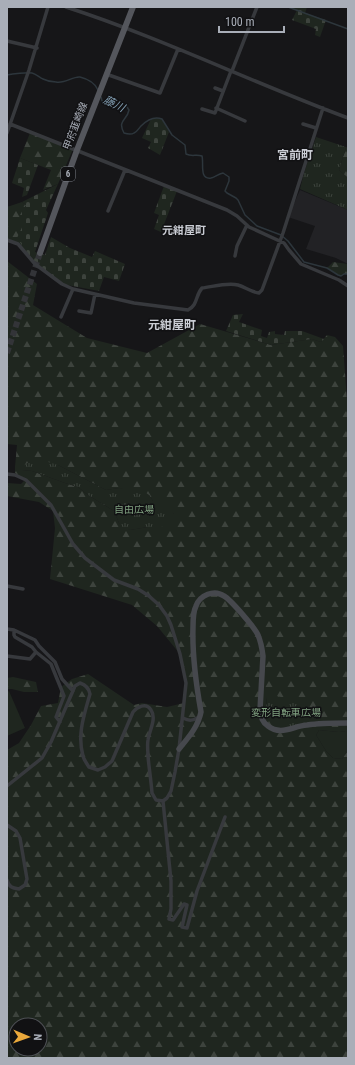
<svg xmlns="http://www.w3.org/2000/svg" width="355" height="1065" viewBox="0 0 355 1065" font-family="'Roboto Condensed','Noto Sans JP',sans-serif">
  <defs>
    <pattern id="forest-firs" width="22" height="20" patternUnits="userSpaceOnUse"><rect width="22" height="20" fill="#1f261f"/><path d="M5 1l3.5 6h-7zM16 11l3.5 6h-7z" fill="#3d433d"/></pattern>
    <pattern id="cemetery-stones" width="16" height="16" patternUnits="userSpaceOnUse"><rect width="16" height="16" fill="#1f261f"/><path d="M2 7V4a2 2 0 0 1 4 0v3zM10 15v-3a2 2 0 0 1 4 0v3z" fill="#3d433d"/></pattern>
    <pattern id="park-tufts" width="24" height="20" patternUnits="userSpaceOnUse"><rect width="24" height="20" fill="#1f261f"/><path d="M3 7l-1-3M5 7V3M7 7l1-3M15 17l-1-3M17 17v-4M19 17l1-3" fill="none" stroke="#3d433d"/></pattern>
  </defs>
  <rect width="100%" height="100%" fill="#161618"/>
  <path fill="#222225" d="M300 190 348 210V264L336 258 306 249 315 226 288 217Z"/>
  <path fill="#1f261f" d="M9 691 25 728 7 736V692Z
    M319 730 339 732 348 731V751L342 759 333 758 326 751 316 735Z"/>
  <path fill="url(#forest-firs)" fill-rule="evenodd" d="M30 133 73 149 58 184 43 190 51 170 20 158Z
    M346 147 348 148V178L339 170Z
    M22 202 26 205 27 218 35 264 18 244 7 240V207Z
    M7 261 37 284 33 305 87 338 147 353 200 324 271 345 312 339 321 342 327 335 335 337 343 346 348 414V731L339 732 319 730 316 735 326 751 333 758 342 759 348 751V1058H7V750L19 743 31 725 41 706 58 703 61 687 72 679 88 674 134 705 142 703 167 707 184 703 186 683 180 654 157 626 132 605 50 579 55 528 53 511 39 502 7 496V483L21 484 25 480 15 473V467L17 445 7 444ZM58 465 106 490 119 488 149 495 153 501 169 509 174 514 148 527 130 530 119 523 114 511 88 495 78 487 65 483 32 471 22 470ZM267 697 277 725C264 718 266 710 267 697ZM16 1025H40V1049H16Z
    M333 262 348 264V274H344L341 276 338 275 327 268Z
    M13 677 36 682 38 692H24L12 689H7V678Z"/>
  <path fill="url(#cemetery-stones)" d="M288 7H307L305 13 326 20 320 37 315 35 316 29 292 20 297 10Z
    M154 118 162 119 169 132 160 155 148 148 151 142 142 138 151 119Z
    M20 158 38 165 27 195 22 197 24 188 12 183Z
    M58 184 46 210 48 213 35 252 45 255 51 237 70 248 92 257 95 251 125 264 119 281 104 277 99 291 62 284 35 264 17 238 26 219 20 215 26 205 22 202Z
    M164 186 177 191 161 232 154 229 159 215 154 213Z
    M243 314 239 322 262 330 261 336 267 338 269 332 275 331V334L284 335 285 331H302L324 339 321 342 312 339 271 345 226 331 233 315Z"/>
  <path fill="url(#park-tufts)" d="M316 137 346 147 339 170 348 178V210L300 189 304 173Z
    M45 461 58 465 106 490 119 488 142 490 149 495 153 501 164 500 174 514V521L153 531 148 527 130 530 122 527 119 523 114 511 88 495 78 487 65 483 32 471 22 470 20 468 29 462Z
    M271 695 292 699 314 715V724C301 727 274 733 267 716 265 711 267 704 267 697Z"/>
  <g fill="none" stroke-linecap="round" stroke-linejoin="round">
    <path stroke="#2d363c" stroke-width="1.5" d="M288 7 348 29
      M7 75C12 74 28 72 32 73 36 74 40 78 43 79 47 81 52 82 56 82 65 84 73 76 80 77 88 79 95 83 98 90
      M101 97 102 101 127 107 129 110C127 121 117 120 124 133 127 134 131 135 134 133 137 132 139 128 141 126 147 120 154 116 162 119L172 135 185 145 186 154C192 157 196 154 202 156 204 163 199 180 211 178 215 177 218 174 223 173L229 177V181L225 191 227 193 236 198 238 200 245 215 257 226 281 235 288 241 304 262 327 268 338 275 341 276 344 274H348"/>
    <path stroke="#333438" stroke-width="6" stroke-dasharray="6 3" stroke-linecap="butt" d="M7 353 40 253"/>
    <path stroke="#37393d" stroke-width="3.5" d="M66 7C162 38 253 83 348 118
      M7 41 37 48
      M232 71 257 7
      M106 74 160 93 178 49
      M215 88 223 91
      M216 108 245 121
      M202 109 215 113 231 71
      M10 124 227 210 237 216 249 227 284 243 289 250 301 264 339 280 348 286
      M303 124 316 128
      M7 133 29 70 48 7
      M108 211 125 170
      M7 240 18 244 35 264 62 284 73 289 134 303 188 310C198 305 195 296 202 288 212 287 227 282 238 285 245 287 251 292 259 293L262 290 283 233 323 108
      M235 256 237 246 247 225
      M79 311 91 313 95 294
      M61 317 73 289
      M7 474 15 475 26 480 51 505 73 544 85 558 114 580 138 589 149 596 159 605 167 616 171 625 180 654 186 683 179 749 175 772 171 791 167 798 163 801 156 800 152 793C151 780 149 768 148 756 148 751 147 745 148 740 149 731 157 719 151 710 146 702 137 707 133 712L112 761 105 767 98 770 89 767C87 764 84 760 83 756 77 735 84 715 90 694 89 688 86 685 80 683L75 686 51 742 42 758 7 786
      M7 586 23 589
      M7 629 14 630 35 640 39 646 55 662 62 679 73 691
      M14 630V635L15 637 32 647 36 652 51 664 64 696 56 717 60 722
      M7 656 30 659 36 652
      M183 718C189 721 193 721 199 717
      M163 801 171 881V909L169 919 173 920 184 904 187 905 182 927 187 928 197 891 225 817
      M7 825 16 831 20 838 27 879 25 885 19 889C12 888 9 887 7 880"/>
    <path stroke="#46484d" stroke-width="5.5" d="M179 749C188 738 198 727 201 712 196 684 192 656 193 627 193 620 193 612 196 606 200 595 214 589 224 596 231 600 255 628 258 635 261 642 262 648 263 656L260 710C261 717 262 722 268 726 281 736 293 726 307 725 320 723 334 723 348 723"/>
    <path stroke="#54565c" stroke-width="6" d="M40 253 77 150 133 7"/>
  </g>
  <g text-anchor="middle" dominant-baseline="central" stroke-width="3" stroke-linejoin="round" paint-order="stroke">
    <rect fill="#111113" stroke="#7b7f86" stroke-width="1" x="61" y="167" width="14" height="14" rx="3"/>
    <g font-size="9" font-weight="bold" fill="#a9aeb8">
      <text x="68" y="174">6</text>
    </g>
    <g font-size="10" fill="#a9aeb8" stroke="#111113">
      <text transform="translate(75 126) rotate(-69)">甲府韮崎線</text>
    </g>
    <g font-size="10" fill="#81a281" stroke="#111113">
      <text x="134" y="509">自由広場</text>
      <text x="286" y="712">変形自転車広場</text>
    </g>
    <g font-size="11" font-style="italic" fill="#819db1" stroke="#111113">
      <text transform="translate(114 104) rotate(26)">藤川</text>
    </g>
    <g font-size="11" font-weight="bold" fill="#cacdd4" stroke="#111113">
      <text x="184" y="230">元紺屋町</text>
    </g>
    <g font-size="12" font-weight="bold" fill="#cacdd4" stroke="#111113">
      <text x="295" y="155">宮前町</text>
      <text x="172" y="325">元紺屋町</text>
    </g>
  </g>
  <rect width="355" height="1065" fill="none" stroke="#a9aeb8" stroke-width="16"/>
  <g transform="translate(28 1037) rotate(92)"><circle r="19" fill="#111113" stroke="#4e5055"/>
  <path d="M0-3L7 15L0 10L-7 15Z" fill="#eaa83c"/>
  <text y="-6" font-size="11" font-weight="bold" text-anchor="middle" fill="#a9aeb8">N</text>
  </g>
  <path d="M219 26v6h65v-6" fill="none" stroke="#a9aeb8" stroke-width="2"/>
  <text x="225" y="26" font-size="12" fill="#a9aeb8" stroke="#111113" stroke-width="3" paint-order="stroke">100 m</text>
</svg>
